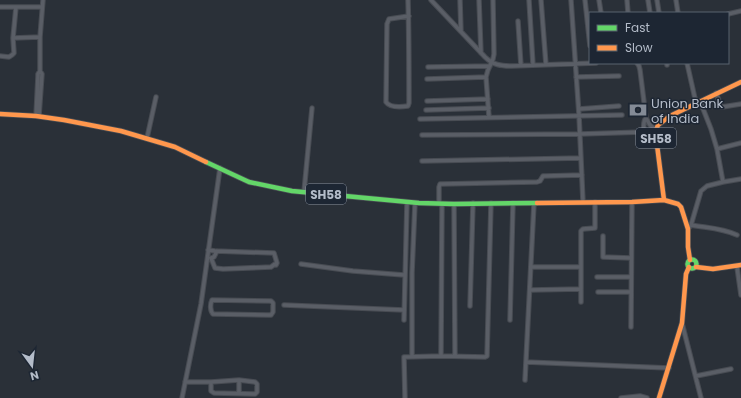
<svg xmlns="http://www.w3.org/2000/svg" width="741" height="398" viewBox="0 0 741 398" font-family="Poppins,sans-serif">
  <rect width="100%" height="100%" fill="#2a3038"/>
  <g fill="none" stroke-linecap="round" stroke-linejoin="round">
    <g stroke="#484c53" stroke-width="5.5">
      <path id="street" d="M408 0C409 34 409 68 409 103L408 106C401 107 390 108 386 102L387 24 389 19 409 16
        M431 0 485 57C493 65 501 66 512 66L596 63
        M460 0 461 31
        M479 0 481 53
        M529 0 533 65
        M541 0 546 65
        M571 0 579 115 583 202
        M585 0 590 46
        M599 0 601 13
        M627 0 628 13
        M648 0 650 13
        M657 0 659 13
        M676 0 678 13
        M0 7H42
        M728 14 741 11
        M518 21 521 66
        M13 38 40 37
        M0 56 9 57 12 55 14 53 13 38 16 7
        M637 63 639 66 640 70 646 118 650 125 656 130
        M667 63V65
        M687 63 696 103
        M428 67 490 66
        M40 71V37L43 0
        M576 77 619 76
        M427 79 486 77
        M716 93 721 106 722 107 741 104
        M427 101 488 99
        M700 101 711 129 717 149 723 182 741 179
        M579 109 619 106
        M426 110 489 108
        M36 116 38 76V74L40 71 42 74 39 116
        M489 117 486 77 488 70 493 59 494 54 493 0
        M420 119 622 115
        M422 135 580 134 643 132C645 128 642 122 646 118
        M147 138 156 97
        M717 149 741 143
        M422 161 581 158
        M304 192 312 108
        M439 203V187L440 184H442L537 182 540 181 543 176H545L582 175
        M454 204 455 356
        M691 225C708 228 722 228 737 235
        M688 229 691 225 701 191 707 186 723 182
        M603 236V257L631 258
        M208 250 215 251 274 253 277 263 276 265 275 264 271 267 223 269 215 268 211 258 214 257 217 251
        M301 264 353 271 404 275
        M531 267H581
        M737 267 741 295
        M597 277H631
        M530 290 581 289
        M598 292H631
        M212 300 271 301 273 303V312L271 315H268L213 314C210 311 210 304 212 300Z
        M581 302V231L583 229 595 228V202
        M284 305 404 310
        M470 306 473 203
        M404 320 407 202
        M510 320 513 203
        M682 323 701 398
        M631 327 632 202
        M412 356V273L415 203
        M441 356 442 204
        M526 362 669 368
        M696 376 731 369
        M525 380 534 203
        M185 382H211L239 380 255 382 257 384V392L255 394 214 393 211 391V382
        M239 393V380
        M182 398 201 304 220 168
        M405 398 404 357 441 356 485 357 487 356 491 203
        M621 398 640 396 647 398"/>
    </g>
    <g stroke="#484c53" stroke-width="6">
      <path id="fast" d="M206 162 249 182 292 191 419 203 454 204 537 203
        M687.5 264a4.5 4.5 0 1 1 9 0a4.5 4.5 0 1 1-9 0Z"/>
    </g>
    <g stroke="#484c53" stroke-width="6">
      <path id="slow" d="M0 114 36 116 64 120 121 131 175 147 206 162
        M664 200 678 204 681 207 688 229V247L690 260
        M537 203 632 202 664 200 656 137V130L658 125 670 116 741 82
        M696 267 713 269 741 265
        M659 398 682 323 686 274 689 267"/>
    </g>
    <use href="#street" stroke="#5a5e66" stroke-width="3.5"/>
    <use href="#fast" stroke="#63d668" stroke-width="4.5"/>
    <use href="#slow" stroke="#ff974d" stroke-width="4.5"/>
  </g>
  <defs>
    <g id="bank-bare" transform="scale(1.38)"><path d="M-6-4H6V4H-6ZM0-2.3a2.3 2.3 0 1 0 0 4.6a2.3 2.3 0 1 0 0-4.6Z" fill="#848b96" stroke="#1d2633" stroke-width="2.5" paint-order="stroke"/></g>
  </defs>
  <g fill-rule="evenodd">
    <use href="#bank-bare" x="638" y="110"/>
  </g>
  <g text-anchor="middle" dominant-baseline="central" stroke-width="3" stroke-linejoin="round" paint-order="stroke">
    <g fill="#1d2633" stroke="#878f9c" stroke-width="1">
      <rect x="636" y="128" width="40" height="20" rx="3"/>
      <rect x="306" y="184" width="40" height="20" rx="3"/>
    </g>
    <g font-size="12" font-weight="bold" fill="#b4bcc9">
      <text x="656" y="138">SH58</text>
      <text x="326" y="194">SH58</text>
    </g>
    <g font-size="13" fill="#b4bcc9" stroke="#1d2633" text-anchor="start">
      <text x="651" y="103">Union Bank<tspan x="651" dy="15">of India</tspan></text>
    </g>
  </g>
  <rect x="589" y="12" width="140" height="52" fill="#1d2633" stroke="#59626f"/>
  <rect x="597" y="25" width="20" height="6" fill="#63d668" stroke="#59626f"/>
  <text x="625" y="32" font-size="12" fill="#b4bcc9">Fast</text>
  <rect x="597" y="45" width="20" height="6" fill="#ff974d" stroke="#59626f"/>
  <text x="625" y="52" font-size="12" fill="#b4bcc9">Slow</text>
  <g transform="translate(32 366) rotate(165)" stroke="#1d2633" stroke-width="3" paint-order="stroke">
  <path d="M0-3L7 15L0 10L-7 15Z" fill="#b4bcc9"/>
  <text y="-6" font-size="11" font-weight="bold" text-anchor="middle" fill="#b4bcc9">N</text>
  </g>
</svg>
